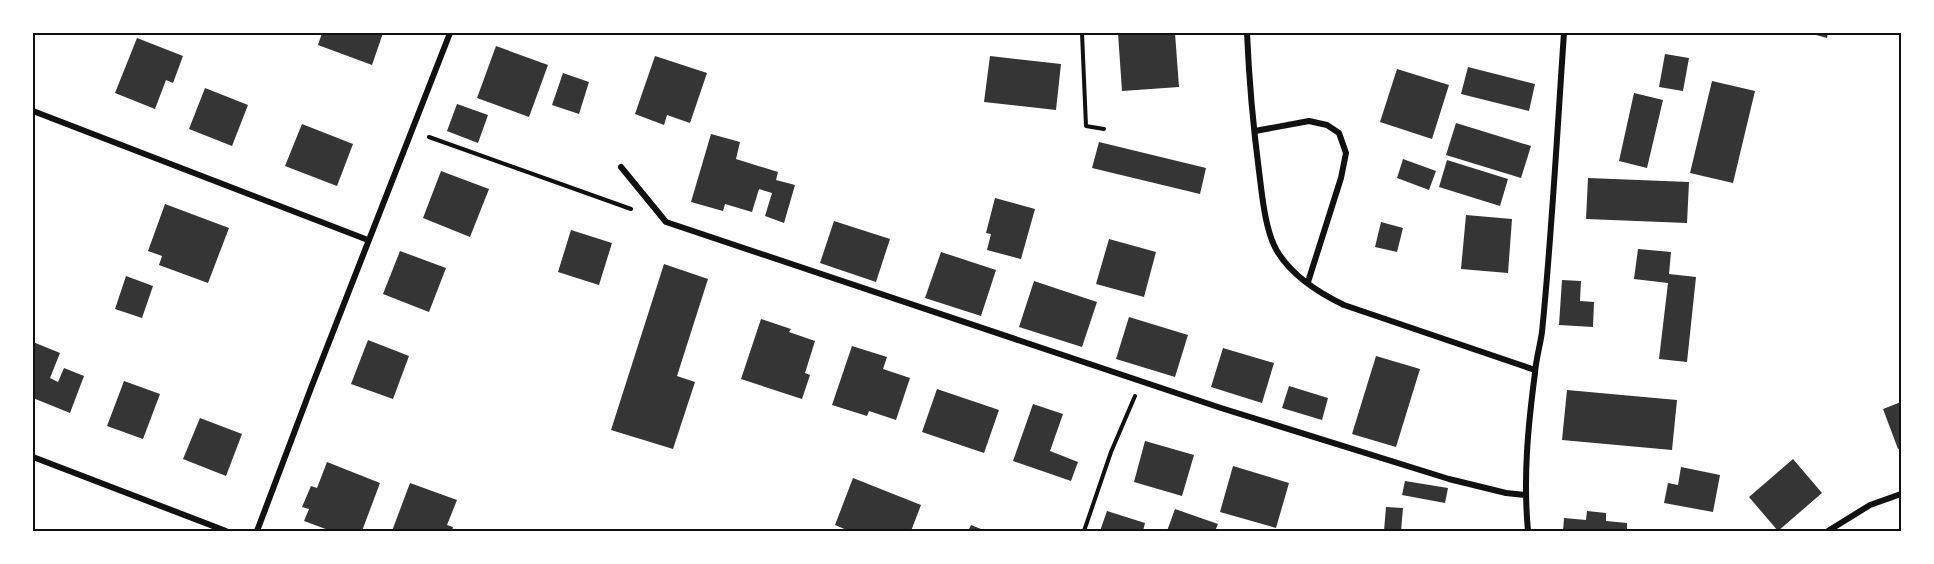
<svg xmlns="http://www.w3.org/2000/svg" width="1934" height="564" viewBox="0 0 1934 564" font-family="Lato,sans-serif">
  <rect width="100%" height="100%" fill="#fff"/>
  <path fill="#353535" d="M322 33H383L372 65 318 45Z
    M1118 33H1175L1179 87 1122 91Z
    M1809 33H1828L1827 38Z
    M137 38 183 56 173 83 166 80 155 109 115 93Z
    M496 46 548 65 529 117 477 98Z
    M1665 54 1689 58 1683 91 1659 87Z
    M655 56 707 73 690 123 667 115 664 125 635 114Z
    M990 56 1061 64 1056 110 984 102Z
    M1468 67 1535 84 1529 111 1461 94Z
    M1397 69 1449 85 1432 139 1380 122Z
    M563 73 589 82 579 114 552 105Z
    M1712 81 1755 91 1733 183 1690 173Z
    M205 88 248 105 232 146 189 129Z
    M1634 93 1663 100 1647 168 1619 161Z
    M457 104 488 115 478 143 447 131Z
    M1456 123 1531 146 1521 178 1446 155Z
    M302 124 353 144 337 186 285 166Z
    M711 134 740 142 736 159 778 172 776 180 795 185 784 223 765 216 772 193 759 189 752 212 725 204 723 211 691 202Z
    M1099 142 1206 168 1200 194 1092 168Z
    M1403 159 1436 171 1429 190 1397 178Z
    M1447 160 1508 179 1500 206 1439 187Z
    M441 171 489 189 470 237 423 218Z
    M1588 178 1689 182 1687 223 1586 219Z
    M995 198 1035 209 1021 259 987 250 991 234 986 233Z
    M165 204 229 228 208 283 159 265 162 256 148 251Z
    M1466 215 1512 219 1508 273 1461 269Z
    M834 221 890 239 876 282 820 263Z
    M1381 222 1403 228 1397 252 1375 247Z
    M571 230 612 243 599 285 558 272Z
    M1109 239 1156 252 1144 297 1096 284Z
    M1638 249 1671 252 1669 274 1696 277 1687 362 1659 359 1668 283 1634 279Z
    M400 251 446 268 429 312 383 294Z
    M941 252 996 270 981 316 925 298Z
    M664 264 708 279 677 376 695 382 673 449 611 430Z
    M126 276 153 286 142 318 115 309Z
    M1562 280 1581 281 1580 301 1594 302 1593 327 1559 325Z
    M1034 281 1097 302 1082 347 1019 327Z
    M1129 317 1188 335 1175 377 1116 359Z
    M761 319 791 329 789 332 815 341 805 373 810 375 802 399 741 379Z
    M368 340 409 356 393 399 351 384Z
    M33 342 60 353 50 378 58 382 64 368 84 376 70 413 33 398Z
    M852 346 887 357 883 369 910 378 896 420 869 411 867 416 832 405Z
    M1223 348 1274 363 1262 403 1211 387Z
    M1376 356 1420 369 1396 447 1352 434Z
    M124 381 160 394 143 439 107 426Z
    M1289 386 1328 398 1322 420 1282 408Z
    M937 389 999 410 984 453 922 432Z
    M1567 390 1677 400 1672 450 1562 440Z
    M1901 402V448L1898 449 1883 409Z
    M1033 404 1063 414 1050 451 1078 462 1071 481 1013 461Z
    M200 418 242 434 226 476 183 459Z
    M1145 441 1194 455 1182 496 1134 482Z
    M1793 459 1822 493 1778 531 1749 497Z
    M327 462 380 483 362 531H331L304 521 309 509 302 507 311 486 317 488Z
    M1233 466 1289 483 1276 528 1220 512Z
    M1681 467 1720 475 1713 512 1664 503 1668 483 1678 485Z
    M853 478 921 505 911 531H849L835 525Z
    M1405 481 1448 488 1445 503 1402 495Z
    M410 483 457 500 447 525 453 527 452 531H392Z
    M1386 507 1403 508 1401 531H1384Z
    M1175 509 1218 524 1215 531H1167Z
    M1107 511 1145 523 1143 531H1100Z
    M1587 511 1606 513V521L1627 523V531H1563L1564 518 1586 520Z
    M971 525 986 531H968Z"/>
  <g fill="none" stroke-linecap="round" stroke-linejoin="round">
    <path stroke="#111" stroke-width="4" d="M1082 33 1086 126 1104 129
      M429 137 631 209
      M1084 531 1111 452 1135 396"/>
    <path stroke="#111" stroke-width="6" d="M1247 33C1249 79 1253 125 1259 171 1262 194 1265 231 1277 251 1292 276 1319 293 1344 305L1535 370
      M33 111 368 240
      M1255 131 1309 121 1327 125 1339 133 1346 153 1341 178 1308 282
      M621 167 666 222 1221 408 1449 479 1506 493 1525 495
      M33 457 226 531
      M257 531 311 388 450 33
      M1528 531C1523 477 1528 426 1535 373 1536 359 1540 346 1542 332 1552 233 1557 133 1564 33
      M1828 531 1870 505 1901 494"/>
  </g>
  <rect width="1934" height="564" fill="none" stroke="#ffffff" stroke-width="69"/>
  <rect x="34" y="34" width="1866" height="496" fill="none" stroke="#111" stroke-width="2"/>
</svg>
